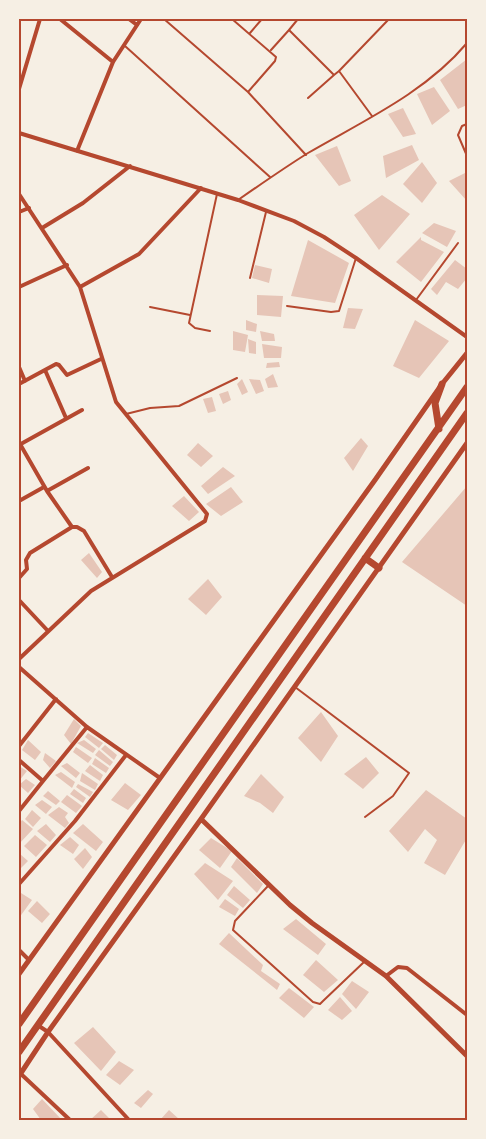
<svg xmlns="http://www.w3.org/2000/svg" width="486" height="1139" viewBox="0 0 486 1139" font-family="'Varela Round',sans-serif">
  <rect width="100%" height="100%" fill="#f6efe4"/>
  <path fill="#e6c5b7" d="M467 59V105L458 109 440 80Z
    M434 87 450 111 432 125 417 94Z
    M403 108 416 134 403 137 388 114Z
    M412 145 419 160 386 178 383 156Z
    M337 146 351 181 339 186 315 155Z
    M422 162 437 183 422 203 403 184Z
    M465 173 467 176V201L449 181Z
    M382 195 410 214 379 250 354 215Z
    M434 223 456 231 447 247 422 233Z
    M421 237V240L444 252 421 282 396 262Z
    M308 240 349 263 335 303 291 296Z
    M455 260 467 269V278L458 289 446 282 437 295 431 289Z
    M255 265 272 269 269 283 252 278Z
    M257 295 283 296 281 317 257 315Z
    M348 308 363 309 355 329 343 328Z
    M246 320 257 324 256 332 246 330Z
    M415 320 449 341 419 378 393 366Z
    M233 331 248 335 245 352 233 350Z
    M260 331 274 334 275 341H262Z
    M248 339 256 342V354L249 353Z
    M262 344 282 347 281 358H264Z
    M279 362 280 367 266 368 267 363Z
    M273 374 278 387 268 388 265 379Z
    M242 379 248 392 242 395 237 384Z
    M249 379 260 380 264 391 256 394Z
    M228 391 231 400 223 404 219 394Z
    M212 397 216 411 208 413 203 399Z
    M361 438 368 446 353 471 344 458Z
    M198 443 213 456 201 467 187 455Z
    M223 467 235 476 208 494 201 486Z
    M467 486V606L402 562Z
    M231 487 243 502 221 516 206 504Z
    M184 496 199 512 189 521 172 506Z
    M89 553 102 572 97 578 81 560Z
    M208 579 222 597 206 615 188 599Z
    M321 712 338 736 321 762 298 738Z
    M74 719 81 726 71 744 64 735Z
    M88 733 103 743 99 748 85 737Z
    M28 740 41 752 35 760 22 750Z
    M84 740 96 749 93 753 77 743Z
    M105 745 117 755 114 760 101 749Z
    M76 747 92 758 88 763 73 752Z
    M99 750 113 762 110 766 95 755Z
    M45 753 56 761 50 768 43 760Z
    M366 757 379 773 363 789 344 774Z
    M95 758 109 768 106 773 92 764Z
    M67 763 80 773 76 778 61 766Z
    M90 765 103 775 100 781 85 771Z
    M19 766 27 771 19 781Z
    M61 772 75 782 72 788 55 775Z
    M82 773 98 784 95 790 80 781Z
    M261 774 284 797 273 813 260 803 244 796Z
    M26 779 35 785 28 793 19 785Z
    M125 783 141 795 128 810 111 800Z
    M78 784 93 792 90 797 76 787Z
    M74 789 86 798 83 803 70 794Z
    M426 790 467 819V838L445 875 424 863 437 840 425 829 408 852 389 831Z
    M48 791 60 801 56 805 43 796Z
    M67 795 82 806 76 813 61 802Z
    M42 800 52 807 46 814 35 805Z
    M59 807 68 813 65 817 69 823 65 828 48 815Z
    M32 810 41 818 33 827 25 819Z
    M22 820 33 829 19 844V824Z
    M46 824 56 835 50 842 37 831Z
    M83 824 103 842 96 851 73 833Z
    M35 835 47 845 36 857 24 846Z
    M70 837 79 845 73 854 60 845Z
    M211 838 232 851 220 868 199 850Z
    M85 848 92 857 83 869 74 859Z
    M20 854 28 861 19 870V856Z
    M237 858 263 884 257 893 231 867Z
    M205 863 233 881 218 900 194 874Z
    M234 886 250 900 243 908 227 895Z
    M21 893 32 900 19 918V895Z
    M225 899 239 909 235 916 219 907Z
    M37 901 50 914 42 923 28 911Z
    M296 919 326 944 318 955 283 929Z
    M229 933 263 965 261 971 280 984 277 990 219 944Z
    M316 960 338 980 324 992 303 975Z
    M352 981 369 992 356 1009 342 994Z
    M289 988 314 1007 304 1018 279 998Z
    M340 997 352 1011 342 1020 328 1010Z
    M93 1027 116 1052 101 1071 74 1043Z
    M119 1061 134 1070 120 1085 106 1075Z
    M148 1090 153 1094 141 1108 134 1103Z
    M42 1099 62 1120H41L33 1109Z
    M101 1110 111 1120H90Z
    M169 1110 180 1120H160Z"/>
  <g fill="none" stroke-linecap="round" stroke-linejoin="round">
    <path stroke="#b5482f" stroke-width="2" d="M164 19 248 92 306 155
      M232 19 276 57 275 61 248 92
      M289 30 298 19
      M250 33 262 19
      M125 46 270 177
      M271 50 289 30 334 75 339 71 372 116
      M339 71 389 19
      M308 98 334 75
      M467 124 462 126 458 135 467 156
      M238 200C261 184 284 168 308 153 363 121 425 93 467 43
      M250 278 266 212
      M416 300 458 243
      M287 306 331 312 339 311 356 258
      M150 307 190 315
      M210 331 195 328 189 323 217 194
      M126 414 150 408 179 406 237 378
      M295 687 409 773 393 796 365 817
      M268 886 235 921 233 930 313 1002 320 1004 323 1001 364 962"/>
    <path stroke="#b5482f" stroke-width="4" d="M60 19 113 62
      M129 19 137 25
      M19 89 40 19
      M19 133 238 200 294 221 324 237 356 258 467 337
      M77 151 113 62 141 19
      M19 194 80 287 116 402 207 514 205 521 91 591 19 659
      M19 212 29 208
      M42 228 83 203 130 166
      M19 287 67 265
      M80 287 139 254 201 188
      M19 367 25 381
      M45 370 66 418
      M19 384 56 364 59 365 67 375 101 359
      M20 444 47 491 72 527
      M19 445 82 410
      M47 491 88 468
      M19 501 44 487
      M19 578 27 569 26 560 30 553 72 527H77L84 531 112 577
      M19 600 48 631
      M19 667 87 727 160 778
      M19 746 56 699
      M19 760 43 781 87 727
      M19 811 43 781
      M19 884 75 821 126 755
      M19 950 29 960
      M386 976 398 967 407 968 467 1015
      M39 1026 48 1032 129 1120
      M21 1074 70 1120"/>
    <path stroke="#b5482f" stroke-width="5" d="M201 819 290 905 312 923 386 976 467 1056
      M19 974 375 480 442 384 467 353
      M19 1076 48 1032 201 819 467 443"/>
    <path stroke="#b5482f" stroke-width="7" d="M439 429 435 403 442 384
      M365 558 379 568
      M19 1024 467 387
      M19 1052 467 413"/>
  </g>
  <rect width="486" height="1139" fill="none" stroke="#f6efe4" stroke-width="40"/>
  <rect x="20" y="20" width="446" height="1099" fill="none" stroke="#b5482f" stroke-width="2"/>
</svg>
